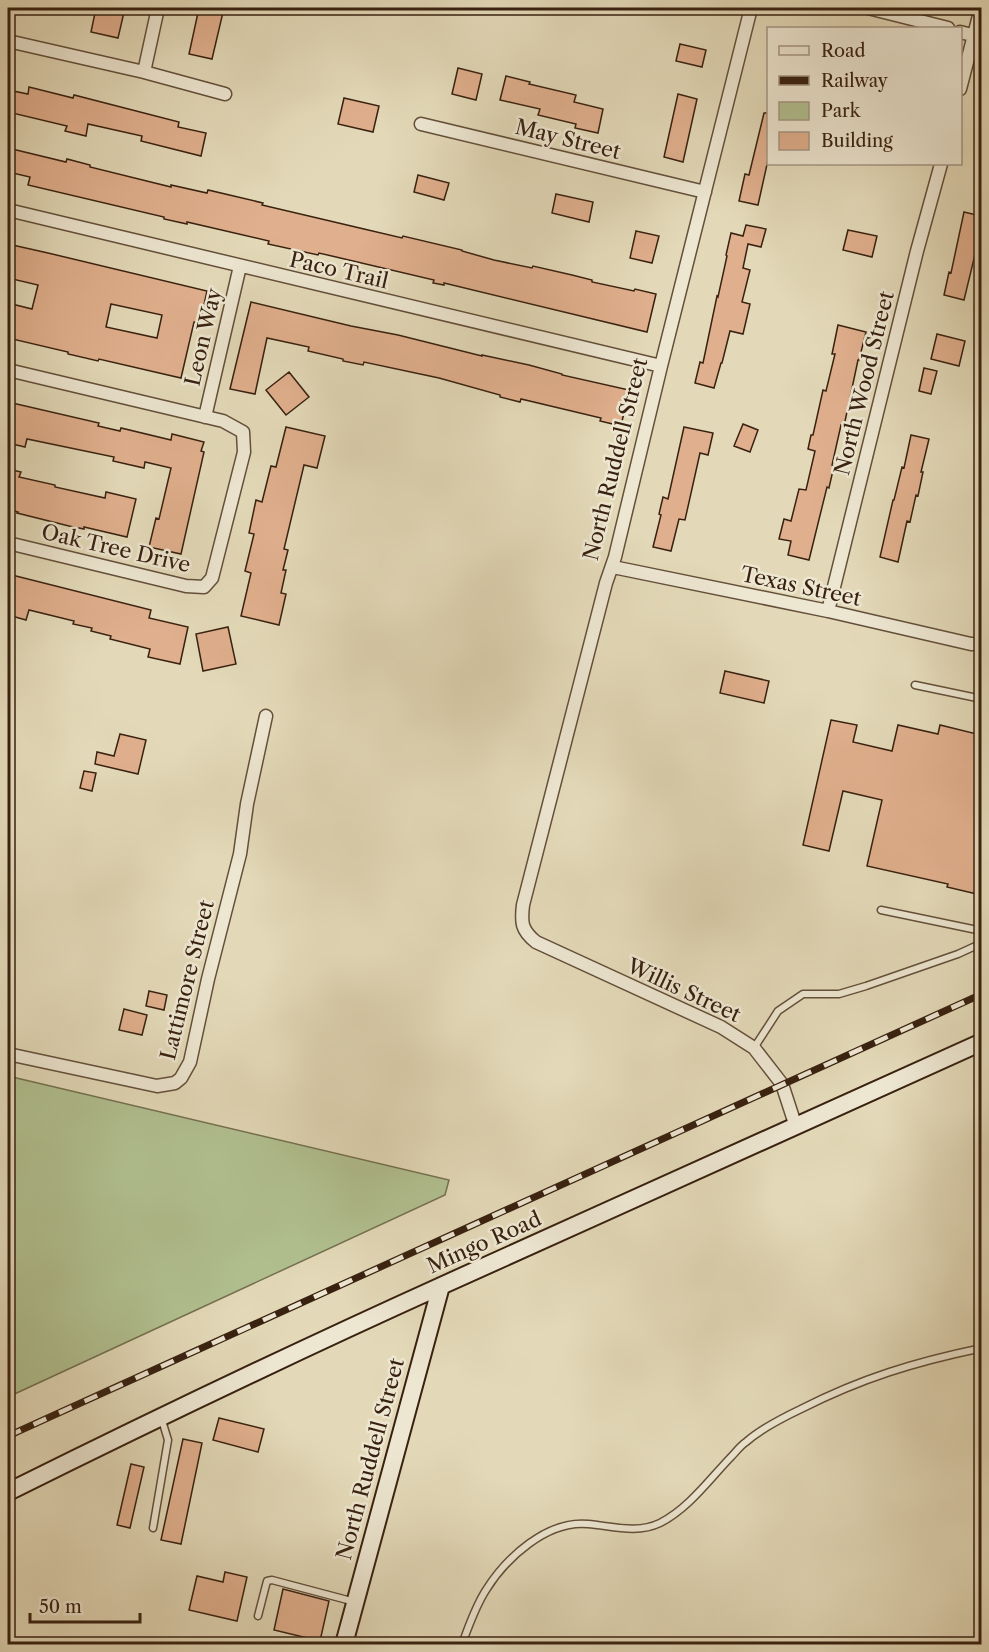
<svg xmlns="http://www.w3.org/2000/svg" width="989" height="1652" viewBox="0 0 989 1652" font-family="'Libre Caslon Text',serif">
  <rect width="100%" height="100%" fill="#e3d9b8"/>
  <filter id="stains"><feTurbulence type="fractalNoise" baseFrequency=".00333" numOctaves="4"/><feColorMatrix values="0 0 0 0 .2 0 0 0 0 .09 0 0 0 0 .02 0 0 0 .5 -.17"/></filter>
  <radialGradient id="worn" r=".72"><stop offset=".6" stop-color="#630" stop-opacity="0"/><stop offset="1" stop-color="#630" stop-opacity=".3"/></radialGradient>
  <path fill="#b1c090" stroke="#747050" stroke-width="1.5" d="M8 1076 449 1180 445 1195 8 1397Z"/>
  <path fill="#e0af8d" stroke="#382110" stroke-width="1.5" fill-rule="evenodd" d="M96 8H125L118 38 91 32Z
    M199 8H224L212 59 189 54Z
    M680 44 706 50 702 67 676 61Z
    M458 68 482 74 476 100 452 94Z
    M506 76 530 82 529 84 576 95 574 102 603 109 598 133 575 128 576 124 538 115 540 109 500 100Z
    M29 87 73 98 74 95 179 122 178 127 206 133 201 156 141 141 142 136 88 124 86 136 65 131 67 126 8 112V90L28 94Z
    M678 94 697 99 683 162 664 157Z
    M344 98 379 106 373 132 338 124Z
    M764 113H768V160L758 205 739 201 745 174 749 175Z
    M8 148 66 162 67 159 90 165V167L171 187V185L207 193 208 190 263 203 262 205 364 229 402 238 403 236 462 250V251L494 260 532 268 533 266 572 275 592 280V282L634 291 635 289 656 294 647 332 444 283V285L433 283 434 280 319 253 318 255 268 244 269 241 187 222V224L164 219V217L28 185 30 177 8 172Z
    M418 175 449 183 444 200 414 192Z
    M556 194 593 202 589 222 552 213Z
    M964 212 981 216V239L979 238 964 300 944 295 949 272 951 273Z
    M746 225 766 229 761 247 748 244 743 268 750 270 742 302 750 304 743 334 730 331 722 363H721L714 388 695 383 700 362 703 363 717 296 718 297 727 256 726 255 731 233 743 236Z
    M848 230 877 236 872 257 843 250Z
    M636 231 659 236 652 263 630 258Z
    M8 244 48 253 207 291 200 323 194 322 181 378 99 359 98 361 68 354V352L8 338V303L32 309 38 285 8 278ZM111 304 162 315 157 338 106 327Z
    M251 302 351 326 398 335 482 356V355L529 365 562 374V375L629 390 621 426 600 421 601 418 521 399 520 402 500 397V395L439 378 364 362 363 365 343 361V359L308 351 309 347 267 338 255 394 230 389Z
    M838 325 866 332 859 360H858L844 426 841 425 832 465 834 466 829 488 827 487 809 560 788 555 791 541 779 539 784 519 791 521 799 489 806 490 815 451 808 449 811 435H813L823 390 826 391 835 354H832Z
    M937 334 965 341 959 366 931 359Z
    M924 368 937 371 931 394 919 391Z
    M289 372 309 397 286 415 266 390Z
    M8 402 99 423 98 426 120 431 121 428 171 440 172 434 204 442 201 451 204 452 181 554 149 547 156 518 159 519 171 468 145 462 144 468 113 461 114 457 27 439 25 447 8 443Z
    M743 424 758 430 750 452 734 446Z
    M286 427 325 436 317 468 304 465 284 549 288 550 283 570H286L281 593 286 594 279 625 241 616 251 573 245 571 254 534 249 533 256 500 262 502 271 466 276 467Z
    M684 427 713 433 708 455 700 453 685 520 679 519 671 551 653 547 661 515 659 514 663 497 668 499Z
    M911 435 929 439 921 472H923L918 496 916 495 910 522 907 521 898 562 880 557 893 500H894L902 467 904 468Z
    M8 469 21 472 19 477 55 485V487L105 498 106 492 136 499 127 537 84 527V529L69 526 17 513 18 512 8 509Z
    M8 574 151 610 149 618 188 627 180 664 148 657 150 649 110 639 111 636 91 631 92 628 73 624 74 621 29 610 26 620 8 615Z
    M228 627 236 664 203 671 196 634Z
    M725 671 769 681 764 703 720 693Z
    M831 720 857 725 853 742 892 751 898 725 938 734 940 725 981 735V895L947 887 948 884 867 866 882 800 843 791 829 851 803 845Z
    M120 734 146 740 138 774 95 764 97 752 114 756Z
    M84 771 96 773 92 791 80 788Z
    M149 991 167 995 164 1010 146 1006Z
    M124 1009 147 1015 142 1035 119 1030Z
    M219 1418 264 1429 258 1452 213 1440Z
    M183 1439 202 1443 181 1544 161 1540Z
    M131 1464 144 1467 130 1528 117 1525Z
    M225 1572 247 1577 237 1621 189 1610 197 1576 223 1582Z
    M283 1589 329 1601 320 1641 274 1630Z"/>
  <g fill="none" stroke-linecap="round" stroke-linejoin="round">
    <g stroke="#634f3a" stroke-width="9">
      <path id="lane" d="M915 685 982 699
        M881 910 982 931
        M754 1048 778 1011 803 994H839L866 986 958 954 982 943
        M153 1528 168 1440 161 1417
        M258 1616 267 1581 272 1580 355 1602
        M462 1644C469 1626 475 1607 486 1590 506 1558 547 1520 588 1524 612 1526 637 1534 660 1523 688 1509 709 1480 730 1458 735 1453 740 1446 746 1442 762 1428 782 1418 801 1409 862 1378 915 1362 982 1348"/>
    </g>
    <g stroke="#634f3a" stroke-width="15">
      <path id="street" d="M751 8 661 366 615 557 606 583 523 905C521 922 521 930 536 942L721 1027 754 1048 782 1084 796 1127
        M868 8 948 28
        M960 32 980 37
        M8 41 144 72 225 94
        M144 72 158 8
        M960 89 981 8
        M421 124 705 192
        M8 210 661 366
        M8 370 223 421 243 432 244 452 212 578 204 587 186 586 8 543
        M205 417 240 266
        M613 567 828 611 971 644H982
        M828 611 917 251 941 164
        M8 1054 157 1086 175 1083 181 1078 190 1062 208 979 240 854 247 804 266 716"/>
    </g>
    <g stroke="#382110" stroke-width="20">
      <path id="secondary" d="M8 1492C151 1421 295 1352 441 1286 621 1204 802 1125 982 1042
        M344 1644 441 1286"/>
    </g>
    <use href="#lane" stroke="#ede6d1" stroke-width="6"/>
    <use href="#street" stroke="#ede6d1" stroke-width="12"/>
    <use href="#secondary" stroke="#ede6d1" stroke-width="16"/>
    <g stroke="#382110" stroke-width="7">
      <path id="rail" d="M8 1436 982 994"/>
    </g>
    <use href="#rail" stroke="#ede6d1" stroke-width="4.5" stroke-dasharray="14" stroke-linecap="butt"/>
  </g>
  <g text-anchor="middle" dominant-baseline="central" stroke-width="5" stroke-linejoin="round" paint-order="stroke">
    <g font-size="21" fill="#382110" stroke="#ede6d1">
      <text transform="translate(568 139) rotate(14)">May Street</text>
      <text transform="translate(339 270) rotate(13)">Paco Trail</text>
      <text transform="translate(203 337) rotate(-77)">Leon Way</text>
      <text transform="translate(864 383) rotate(-76)">North Wood Street</text>
      <text transform="translate(615 459) rotate(-76)">North Ruddell Street</text>
      <text transform="translate(116 548) rotate(13)">Oak Tree Drive</text>
      <text transform="translate(801 586) rotate(12)">Texas Street</text>
      <text transform="translate(187 980) rotate(-76)">Lattimore Street</text>
      <text transform="translate(684 990) rotate(25)">Willis Street</text>
      <text transform="translate(484 1242) rotate(-24)">Mingo Road</text>
      <text transform="translate(370 1459) rotate(-75)">North Ruddell Street</text>
    </g>
  </g>
  <rect width="989" height="1652" fill="none" stroke="#e3d9b8" stroke-width="30"/>
  <rect x="9" y="9" width="971" height="1634" fill="none" stroke="#382110" stroke-width="3"/>
  <rect x="15" y="15" width="959" height="1622" fill="none" stroke="#382110" stroke-width="1.5"/>
  <rect x="767" y="27" width="195" height="138" fill="#ede6d1" stroke="#a59784" stroke-width="1.5"/>
  <rect x="779" y="46" width="30" height="9" fill="#ede6d1" stroke="#a59784" stroke-width="1.5"/>
  <text x="821" y="57" font-size="18" fill="#382110">Road</text>
  <rect x="779" y="76" width="30" height="9" fill="#382110" stroke="#a59784" stroke-width="1.5"/>
  <text x="821" y="87" font-size="18" fill="#382110">Railway</text>
  <rect x="779" y="102" width="30" height="18" fill="#b1c090" stroke="#a59784" stroke-width="1.5"/>
  <text x="821" y="117" font-size="18" fill="#382110">Park</text>
  <rect x="779" y="132" width="30" height="18" fill="#e0af8d" stroke="#a59784" stroke-width="1.5"/>
  <text x="821" y="147" font-size="18" fill="#382110">Building</text>
  <path d="M30 1613v9h110v-9" fill="none" stroke="#382110" stroke-width="3"/>
  <text x="39" y="1613" font-size="18" fill="#382110" stroke="#ede6d1" stroke-width="4.5" paint-order="stroke">50 m</text>
  <rect width="100%" height="100%" filter="url(#stains)"/>
  <rect width="100%" height="100%" fill="url(#worn)"/>
</svg>
